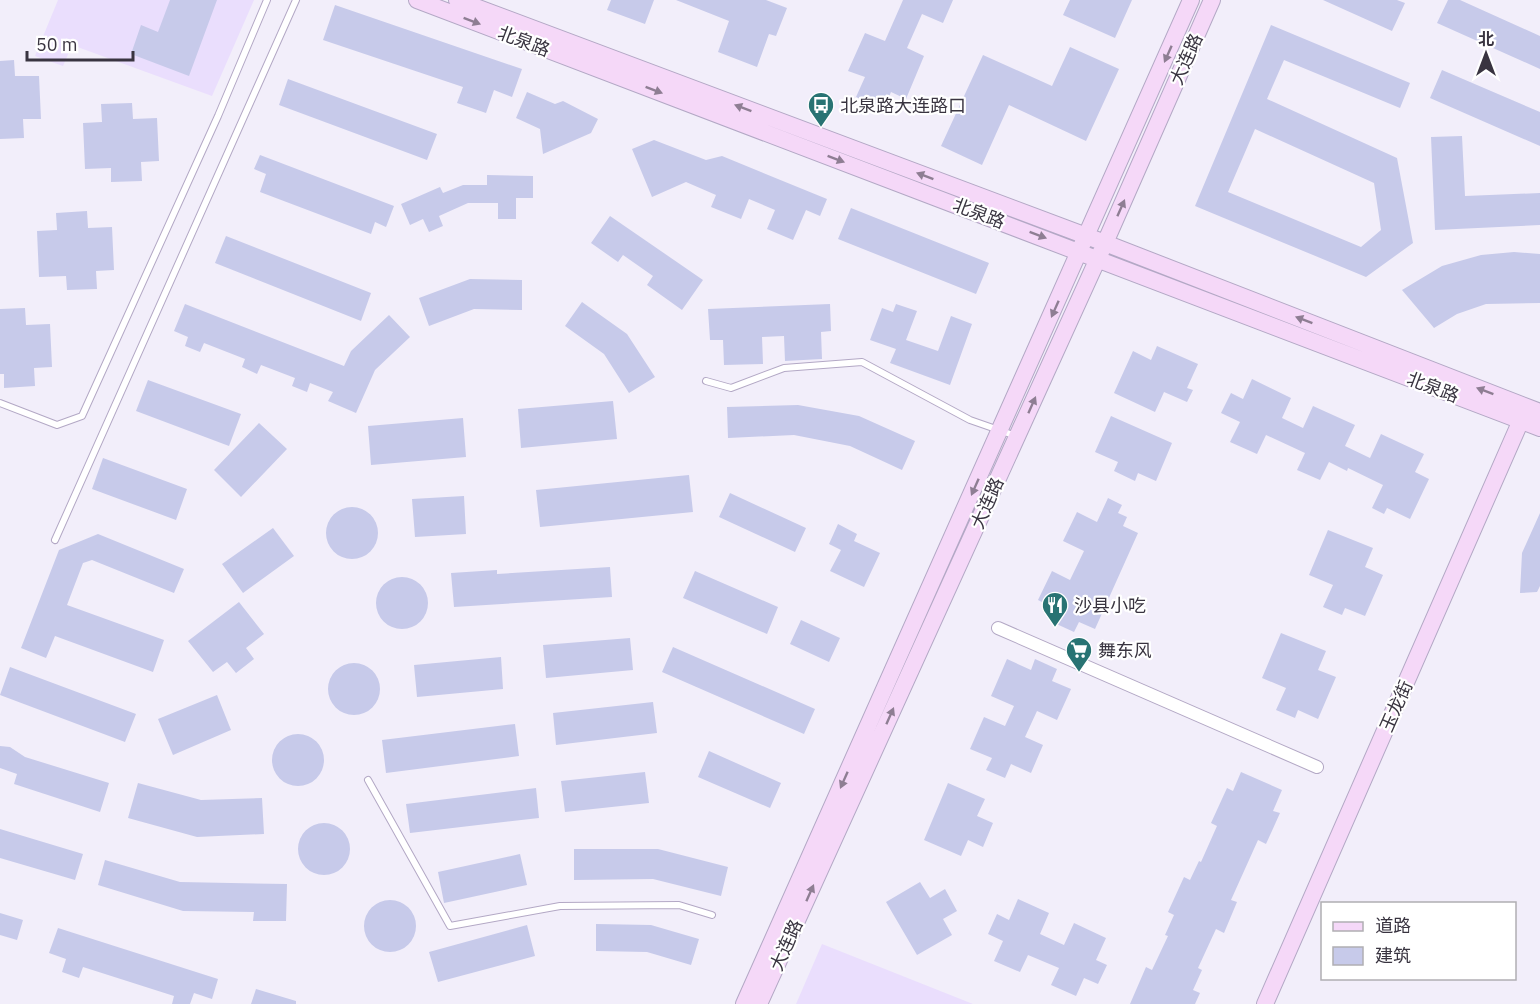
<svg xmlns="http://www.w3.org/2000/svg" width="1540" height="1004" viewBox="0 0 1540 1004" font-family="'IBM Plex Sans','Noto Sans SC',sans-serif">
  <rect width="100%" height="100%" fill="#f2eefa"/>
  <path fill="#eadefd" d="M58 0H254L212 96 72 45 63 66 35 56Z
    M822 944 973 1004H796Z"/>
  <path fill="#c7caea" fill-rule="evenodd" d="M170 0H217L189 76 131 54 141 25 158 32Z
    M611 0H654L645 24 607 10Z
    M676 0H766L787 8 776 36 769 34 757 67 718 52 729 21Z
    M903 0H953L943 23 922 14 907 48 924 56 906 99 891 92 884 109 856 97 865 77 848 71 865 33 885 41Z
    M1070 0H1132L1115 38 1063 15Z
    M1323 0H1397L1405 3 1392 31Z
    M1448 0H1460L1540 36V69L1437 23Z
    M335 5 522 69 512 97 494 90 486 113 457 103 463 87 323 40Z
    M1271 25 1410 83 1400 108 1284 60 1267 99 1397 158 1413 243 1366 277 1195 206ZM1255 129 1374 183 1381 230 1361 247 1228 192Z
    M1070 47 1119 69 1086 141 1009 105 982 165 941 146 983 55 1052 86Z
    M14 60 15 76H39L41 119H23L24 138 0 139V61Z
    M1442 70 1540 112V146L1430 98Z
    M288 79 437 134 427 160 279 105Z
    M527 92 555 104 563 101 598 119 591 133 543 154 540 129 516 118Z
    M132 103 133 119 157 118 159 161 141 162 142 181 111 182V168L85 169 83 123 102 122 101 104Z
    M1462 136 1465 196 1540 193V225L1435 230 1431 137Z
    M654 140 706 160 722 156 827 199 820 216 806 210 793 240 767 229 775 210 749 199 741 219 711 207 716 195 686 182 652 197 632 149Z
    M260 155 394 206 386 227 375 222 371 234 260 192 266 174 254 169Z
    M487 175 533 176V198H516V219H498V203H468L439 216 443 226 429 232 423 219 410 225 401 204 440 187 443 193 463 185H487Z
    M851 208 989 263 976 294 838 239Z
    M87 211 88 228 112 227 114 270 96 271 97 289 67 290 66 276 39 277 37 231 57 230 56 213Z
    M610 216 703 280 682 310 647 285 653 276 623 255 618 262 591 243Z
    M226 236 371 293 361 321 215 263Z
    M1514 252 1540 254V303L1486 304 1457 314 1434 328 1402 290 1442 266 1481 255Z
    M470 279 522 280V310L474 309 429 326 419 298Z
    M582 302 627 334 655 377 629 393 604 354 565 326Z
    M185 304 344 366 351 351 389 315 410 337 375 370 356 413 328 401 333 392 310 383 307 392 292 386 295 378 261 365 257 374 242 367 245 359 204 343 200 352 185 346 188 337 174 331Z
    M830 304 831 331 821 332 822 359 785 361 784 336 762 337 763 364 724 365 723 340H710L708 309Z
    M896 304 917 311 906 340 938 351 951 316 972 324 950 385 890 363 896 349 870 340 882 308 893 312Z
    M25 308 26 325 50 324 52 367 34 368 35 386 4 388V374H0V309Z
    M1157 346 1198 364 1187 388 1193 390 1187 402 1164 392 1155 412 1114 393 1133 351 1151 360Z
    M1252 379 1291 398 1282 418 1303 428 1313 406 1355 425 1345 446 1370 458 1381 434 1424 454 1415 472 1429 479 1410 519 1387 508 1384 514 1372 508 1383 485 1348 468 1347 471 1329 462 1320 480 1297 470 1305 453 1266 435 1257 454 1230 442 1240 422 1221 413 1231 393 1243 399Z
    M148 380 241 414 229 446 136 411Z
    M613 401 617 439 521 448 518 409Z
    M798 405 859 416 915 441 902 470 850 446 794 435 728 438 727 407Z
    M1111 416 1172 443 1156 481 1138 473 1135 481 1114 471 1118 462 1095 452Z
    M463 418 466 457 371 465 368 426Z
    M259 423 287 449 241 497 214 470Z
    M103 458 187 489 176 520 92 489Z
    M689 475 693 512 540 527 536 490Z
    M730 493 806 528 795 552 719 517Z
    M464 496 466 534 415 537 412 499Z
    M1108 498 1122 505 1118 513 1127 517 1123 526 1138 533 1095 629 1079 622 1074 632 1050 621 1056 609 1038 600 1052 571 1070 580 1084 551 1063 541 1077 512 1097 522Z
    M326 533a26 26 0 1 1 52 0a26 26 0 1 1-52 0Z
    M1540 513V586L1537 592 1520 593 1522 553Z
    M838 524 857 534 854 541 880 553 864 587 830 571 841 550 829 544Z
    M273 528 294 556 243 593 222 564Z
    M1328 530 1373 548 1365 567 1383 575 1365 616 1345 608 1342 615 1323 607 1333 585 1309 575Z
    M98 534 184 569 174 593 92 560 83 563 67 605 164 640 153 672 55 636 46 658 21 648 59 550Z
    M610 567 612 597 454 607 451 573 497 570V574Z
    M695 571 778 607 767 634 683 598Z
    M376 603a26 26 0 1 1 52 0a26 26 0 1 1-52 0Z
    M239 602 264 634 246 648 254 659 236 673 227 662 213 672 188 641Z
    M801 620 840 638 829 662 790 644Z
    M1281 633 1326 651 1318 670 1336 677 1318 719 1298 710 1295 718 1276 710 1286 688 1262 678Z
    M630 638 633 670 546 678 543 645Z
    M673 647 815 709 804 734 662 672Z
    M501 657 503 689 417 697 414 665Z
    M1007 659 1031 670 1035 659 1057 669 1052 681 1071 689 1057 720 1037 711 1025 737 1043 745 1031 773 1011 764 1005 778 986 770 992 758 970 749 984 717 1005 726 1014 706 991 696Z
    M328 689a26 26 0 1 1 52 0a26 26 0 1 1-52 0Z
    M10 667 136 714 125 742 0 695Z
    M217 695 231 730 173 755 158 719Z
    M653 702 657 733 556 745 553 713Z
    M515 724 519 756 386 773 382 740Z
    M272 760a26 26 0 1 1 52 0a26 26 0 1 1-52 0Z
    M0 746 10 747 25 757 109 783 100 812 14 784 17 774 0 768Z
    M709 751 781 783 770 808 698 777Z
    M645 772 649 803 565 812 561 781Z
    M1241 772 1282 790 1273 811 1280 813 1266 844 1258 840 1231 900 1237 902 1224 933 1216 929 1198 968 1202 970 1193 990 1200 993 1195 1004H1130L1146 967 1152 970 1168 936 1165 935 1174 915 1168 912 1184 877 1190 880 1199 861 1201 862 1217 826 1211 823 1227 788 1233 791Z
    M138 783 201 800 262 798 264 834 197 837 128 818Z
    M948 783 985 799 977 816 993 823 983 847 968 840 961 856 924 840Z
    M536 788 539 818 410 833 406 804Z
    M298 849a26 26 0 1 1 52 0a26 26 0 1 1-52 0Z
    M0 829 83 854 75 880 0 858Z
    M574 849H658L728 867 721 896 653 879 574 880Z
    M520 854 527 885 444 903 438 872Z
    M105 860 180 882 287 884 286 921H253L254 912 183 911 98 885Z
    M920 882 930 898 945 889 957 911 943 919 952 935 917 955 886 902Z
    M1018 899 1049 913 1040 934 1064 945 1074 923 1106 938 1096 960 1107 965 1098 984 1084 978 1076 996 1051 985 1059 968 1028 955 1020 972 994 961 1003 941 988 934 997 914 1009 920Z
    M364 926a26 26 0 1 1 52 0a26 26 0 1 1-52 0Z
    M0 913 23 920 17 940 0 935Z
    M596 924 651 925 699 939 691 965 647 952 596 951Z
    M527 925 535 956 438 982 429 952Z
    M58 928 218 979 212 999 194 993 190 1004H172L174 996 83 967 79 978 62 972 66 959 49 953Z
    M256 989 296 1001V1004H251Z"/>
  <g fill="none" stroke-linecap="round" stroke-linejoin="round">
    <g stroke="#b3a8c5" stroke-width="8">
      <path id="lane" d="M706 381 731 388 784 368 862 362 970 420 1016 436
        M0 403 57 425 82 416 218 116 267 0
        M55 540 296 0
        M368 780 450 926 560 906 679 905 712 915"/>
    </g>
    <g stroke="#b3a8c5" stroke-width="14">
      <path id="street" d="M998 628 1317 767"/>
    </g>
    <g stroke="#b3a8c5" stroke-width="18">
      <path id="secondary" d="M417 0 1540 428
        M457 0 1105 243 1540 412
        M744 1004 1191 0
        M759 1004 1105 243 1212 0
        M1265 1004 1525 411"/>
    </g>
    <use href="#lane" stroke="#fff" stroke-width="6"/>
    <use href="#street" stroke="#fff" stroke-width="12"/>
    <use href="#secondary" stroke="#f5d8f8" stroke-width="16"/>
  </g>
  <defs><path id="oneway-solid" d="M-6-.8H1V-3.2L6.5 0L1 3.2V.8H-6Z" transform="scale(1.5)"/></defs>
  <g fill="#8e7e93">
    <use href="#oneway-solid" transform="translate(472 21) rotate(21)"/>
    <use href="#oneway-solid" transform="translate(1168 54) rotate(114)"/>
    <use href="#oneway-solid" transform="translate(654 90) rotate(21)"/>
    <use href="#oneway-solid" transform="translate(743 108) rotate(-159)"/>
    <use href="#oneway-solid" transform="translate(836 159) rotate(21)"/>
    <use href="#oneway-solid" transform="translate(925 176) rotate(-159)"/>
    <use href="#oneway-solid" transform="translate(1121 208) rotate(-66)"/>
    <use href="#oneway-solid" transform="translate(1038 235) rotate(21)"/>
    <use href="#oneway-solid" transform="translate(1055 309) rotate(114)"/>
    <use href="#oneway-solid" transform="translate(1304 320) rotate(-159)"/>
    <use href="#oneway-solid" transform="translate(1485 391) rotate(-159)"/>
    <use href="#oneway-solid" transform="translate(1032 405) rotate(-66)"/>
    <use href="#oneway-solid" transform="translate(975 487) rotate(114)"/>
    <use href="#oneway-solid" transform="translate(890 716) rotate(-66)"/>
    <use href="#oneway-solid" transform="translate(844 780) rotate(114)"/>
    <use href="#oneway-solid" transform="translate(810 893) rotate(-66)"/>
  </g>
  <defs>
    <g id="bus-pin" transform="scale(1.35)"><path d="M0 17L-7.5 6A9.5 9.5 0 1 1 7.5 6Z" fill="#287373" stroke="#fff"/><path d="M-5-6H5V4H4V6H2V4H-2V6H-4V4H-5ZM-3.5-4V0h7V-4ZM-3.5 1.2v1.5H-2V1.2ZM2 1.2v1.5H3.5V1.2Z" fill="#fff"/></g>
    <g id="restaurant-pin" transform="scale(1.35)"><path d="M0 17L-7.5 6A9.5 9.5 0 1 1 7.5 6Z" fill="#287373" stroke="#fff"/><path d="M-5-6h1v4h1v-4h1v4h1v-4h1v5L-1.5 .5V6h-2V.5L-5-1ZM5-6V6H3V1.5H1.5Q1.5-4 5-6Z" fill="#fff"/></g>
    <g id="supermarket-pin" transform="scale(1.35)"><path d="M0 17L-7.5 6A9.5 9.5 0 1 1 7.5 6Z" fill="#287373" stroke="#fff"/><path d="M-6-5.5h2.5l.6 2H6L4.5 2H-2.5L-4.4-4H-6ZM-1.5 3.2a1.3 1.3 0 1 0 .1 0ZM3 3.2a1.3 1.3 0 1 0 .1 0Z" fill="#fff"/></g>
  </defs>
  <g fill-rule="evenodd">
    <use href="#bus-pin" x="821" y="105"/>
    <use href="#restaurant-pin" x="1055" y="605"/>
    <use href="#supermarket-pin" x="1079" y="650"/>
  </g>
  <g text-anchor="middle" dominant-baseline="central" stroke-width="4.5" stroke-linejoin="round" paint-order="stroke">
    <g font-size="18" fill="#393440" stroke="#fff">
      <text transform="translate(524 41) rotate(21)">北泉路</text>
      <text transform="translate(1186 59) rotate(-66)">大连路</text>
      <text transform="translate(979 213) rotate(21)">北泉路</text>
      <text transform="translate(1433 387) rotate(21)">北泉路</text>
      <text transform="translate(987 503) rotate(-66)">大连路</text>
      <text transform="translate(1396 706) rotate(-66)">玉龙街</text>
      <text transform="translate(786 945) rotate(-66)">大连路</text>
    </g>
    <g font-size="18" fill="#393440" stroke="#fff" text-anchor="start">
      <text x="840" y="105">北泉路大连路口</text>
      <text x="1074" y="605">沙县小吃</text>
      <text x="1098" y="650">舞东风</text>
    </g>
  </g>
  <rect x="1321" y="902" width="195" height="78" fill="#ffffff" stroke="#b0aeb3" stroke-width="1.5"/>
  <rect x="1333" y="922" width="30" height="9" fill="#f5d8f8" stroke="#b0aeb3" stroke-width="1.5"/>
  <text x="1375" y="932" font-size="18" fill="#393440">道路</text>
  <rect x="1333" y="947" width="30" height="18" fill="#c7caea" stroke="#b0aeb3" stroke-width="1.5"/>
  <text x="1375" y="962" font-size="18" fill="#393440">建筑</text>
  <g transform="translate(1486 54)" stroke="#ffffff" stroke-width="4.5" paint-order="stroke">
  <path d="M0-4.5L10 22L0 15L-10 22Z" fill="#393440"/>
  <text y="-9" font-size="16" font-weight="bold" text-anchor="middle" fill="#393440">北</text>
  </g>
  <path d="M27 51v9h106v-9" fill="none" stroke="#393440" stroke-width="3"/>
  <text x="36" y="51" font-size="18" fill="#393440" stroke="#ffffff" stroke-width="4.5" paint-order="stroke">50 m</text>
</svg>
